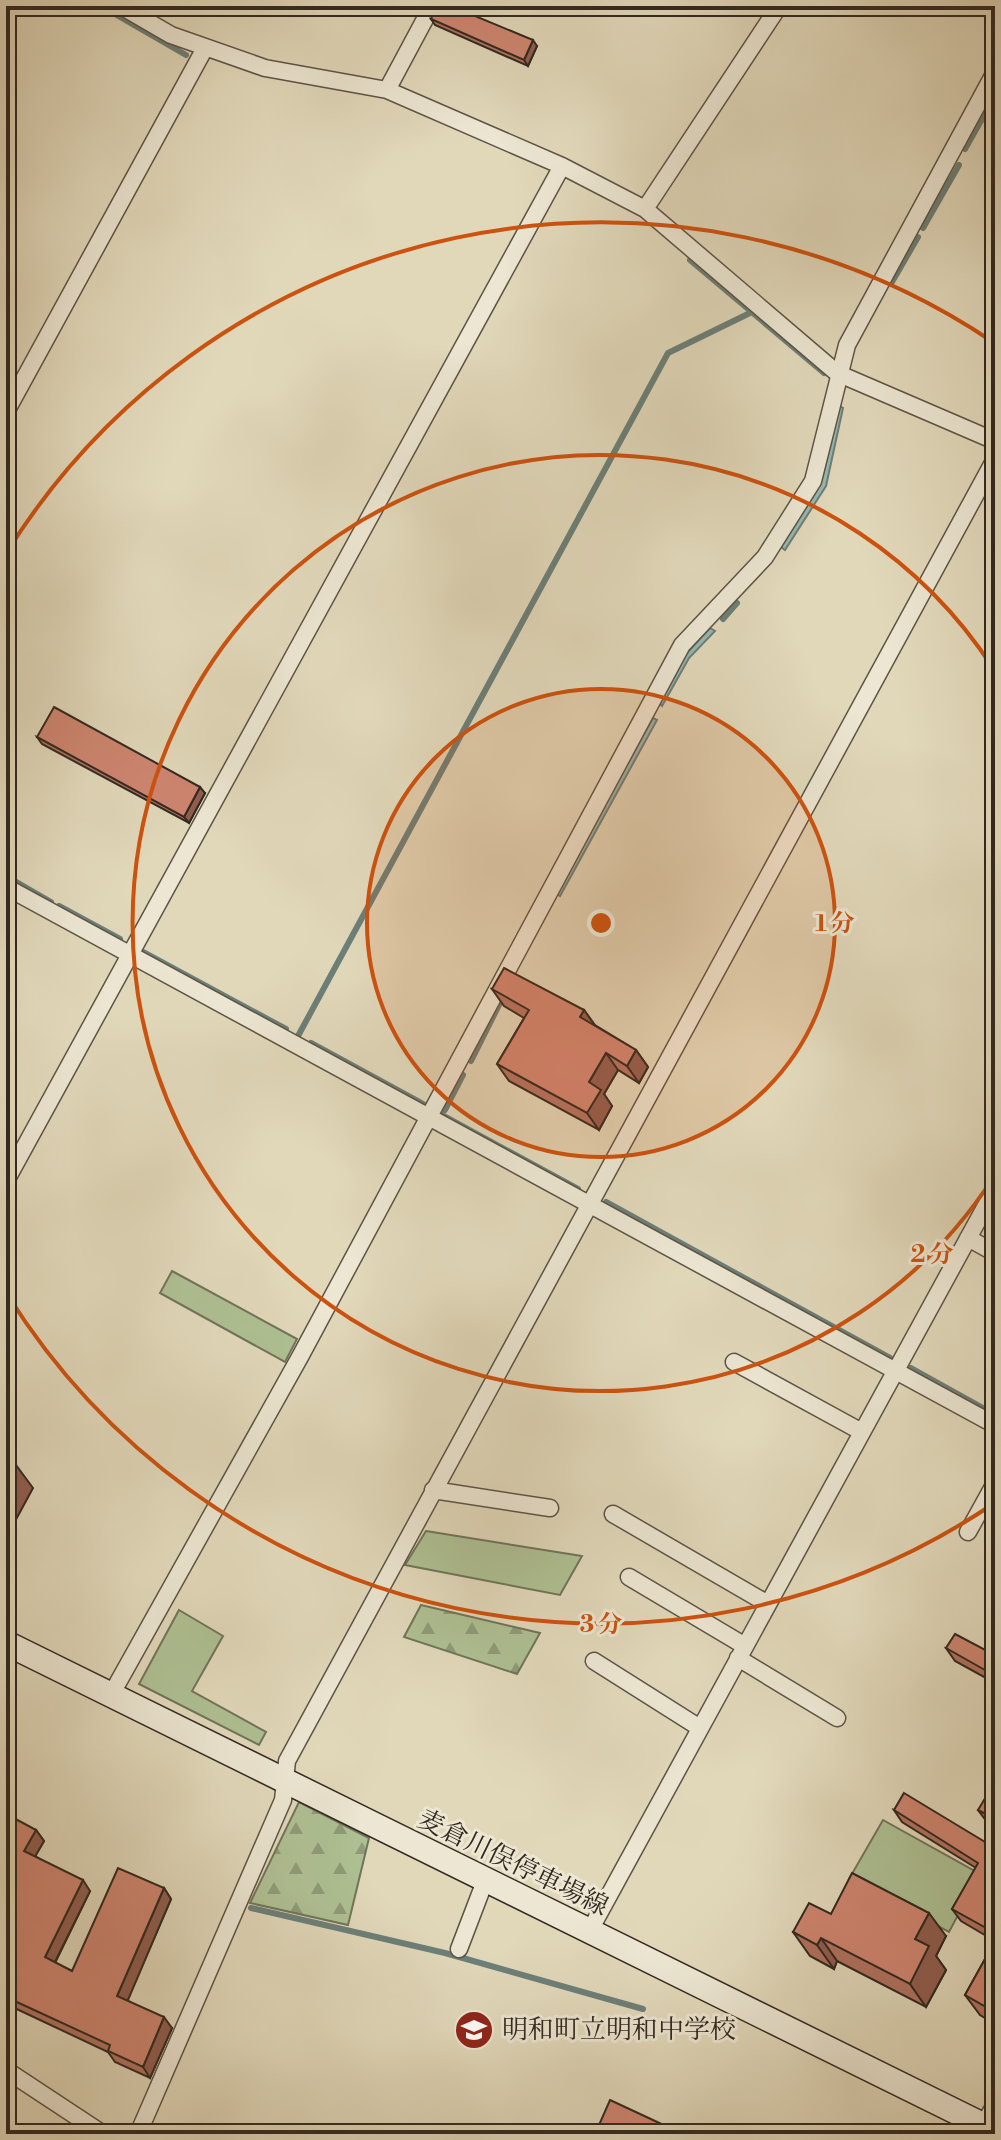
<svg xmlns="http://www.w3.org/2000/svg" width="1001" height="2140" viewBox="0 0 1001 2140" font-family="'Libre Bodoni','Noto Serif JP',serif">
  <defs>
    <pattern id="forest-firs" width="22" height="20" patternUnits="userSpaceOnUse" patternTransform="scale(2)"><rect width="22" height="20" fill="#aec093"/><path d="M5 1l3.5 6h-7zM16 11l3.5 6h-7z" fill="#8e9c78"/></pattern>
  </defs>
  <rect width="100%" height="100%" fill="#e1d8ba"/>
  <filter id="stains"><feTurbulence type="fractalNoise" baseFrequency=".0025" numOctaves="4"/><feColorMatrix values="0 0 0 0 .2 0 0 0 0 .09 0 0 0 0 .02 0 0 0 .5 -.17"/></filter>
  <radialGradient id="worn" r=".72"><stop offset=".6" stop-color="#630" stop-opacity="0"/><stop offset="1" stop-color="#630" stop-opacity=".3"/></radialGradient>
  <path fill="#aec093" stroke="#70745a" stroke-width="2" d="M172 1271 297 1339 285 1362 160 1293Z
    M426 1531 582 1556 560 1595 405 1565Z
    M179 1610 223 1636 192 1691 266 1732 259 1745 139 1684Z
    M883 1820 980 1874 949 1932 849 1879Z"/>
  <path fill="url(#forest-firs)" stroke="#70745a" stroke-width="2" d="M421 1605 540 1633 517 1674 404 1637Z
    M299 1802 369 1838 348 1925 250 1903Z"/>
  <path fill="#94b9b2" stroke="#6c7f78" stroke-width="2" d="M840 406 843 408 826 486 785 550 781 547 821 483Z
    M710 628 715 631 689 658 662 706 658 702 686 654Z
    M653 718 657 720 560 896 555 893Z"/>
  <g fill="none" stroke-linecap="round" stroke-linejoin="round">
    <path stroke="#6c7f78" stroke-width="6" d="M101 6 186 55
      M6 27 18 6
      M965 149 995 96
      M923 228 959 165
      M690 260 824 373
      M892 282 918 237
      M723 619 737 603
      M6 876 51 902
      M59 906 120 939
      M143 952 286 1029
      M298 1036 668 353 752 312
      M311 1043 423 1104
      M471 1061 504 995
      M445 1110 463 1075
      M440 1114 578 1189
      M606 1202 890 1358
      M911 1368 983 1408
      M251 1908 445 1953 643 2009"/>
    <g stroke="#5d5446" stroke-width="19">
      <path id="street" d="M121 6 171 35 265 68 387 90 562 166 645 209 837 373 995 441
        M387 90 432 6
        M645 209 779 6
        M6 412 205 48
        M6 887 995 1425
        M6 1181 562 166
        M968 1238 995 1253
        M734 1362 862 1432
        M433 1490 550 1508
        M613 1514 768 1604
        M968 1532 995 1483
        M629 1577 745 1646
        M738 1658 837 1718
        M594 1661 700 1728
        M111 1695 301 1355 682 645 765 557 813 481 847 345 995 72
        M589 1932 995 1189
        M459 1949 485 1881
        M6 2070 103 2134
        M983 2125 995 2105
        M138 2134 283 1800 287 1761 995 459"/>
    </g>
    <g stroke="#312820" stroke-width="27">
      <path id="secondary" d="M6 1643 995 2131"/>
    </g>
    <use href="#street" stroke="#ece6d2" stroke-width="16"/>
    <use href="#secondary" stroke="#ece6d2" stroke-width="24"/>
  </g>
  <path fill="#b17260" stroke="#312820" stroke-width="2" d="M431 19 537 46 528 66 435 25Z
    M37 737 205 793 189 823 42 744Z
    M492 989 584 1010 595 1025 636 1050 648 1067 639 1083 618 1070 604 1094 612 1106 599 1130 509 1081 497 1064 524 1018 504 1006Z
    M995 1562V1590L986 1578Z
    M946 1648 995 1655V1683L955 1661Z
    M995 1792V1827L987 1822 978 1810Z
    M894 1810 995 1848V2024L980 2015 965 1995 995 1941 961 1921 952 1909 976 1868 902 1822Z
    M6 1824 36 1830 44 1841 35 1856 90 1891 55 1963 72 1971 164 1888 171 1899 127 2000 172 2028 150 2078 115 2062 108 2052 6 2004Z
    M831 1914 946 1936 936 1956 946 1970 926 2007 837 1961 834 1969 810 1956 793 1932Z"/>
  <path fill="#905d4e" stroke="#312820" stroke-width="2" d="M533 40 537 46 528 66 524 60Z
    M200 787 205 793 189 823 184 817Z
    M584 1010 596 1027 580 1017Z
    M636 1050 648 1067 639 1083 627 1066Z
    M606 1053 618 1070 604 1094 612 1106 599 1130 587 1113 589 1082Z
    M16 1465 33 1488 6 1538V1484Z
    M36 1830 44 1841 32 1862 24 1851Z
    M83 1880 90 1891 52 1968 45 1957Z
    M164 1888 171 1899 125 2007 117 1996Z
    M929 1913 946 1936 936 1956 946 1970 926 2007 910 1984 915 1939Z
    M995 1917V1939L988 1929Z
    M821 1938 837 1961 834 1969 817 1945Z
    M164 2017 172 2028 150 2078 143 2067Z"/>
  <path fill="#ce8570" stroke="#312820" stroke-width="2" d="M436 6H451L533 40 524 60 431 19Z
    M54 707 200 787 184 817 37 737Z
    M504 968 584 1010 580 1017 636 1050 627 1066 606 1053 589 1082 601 1090 587 1113 497 1064 529 1010 492 989Z
    M6 1459 16 1465 6 1484Z
    M995 1562V1582L986 1578Z
    M955 1634 995 1655V1669L992 1674 946 1648Z
    M990 1790 995 1792V1819L978 1810Z
    M904 1793 995 1848V1917L988 1929 952 1909 978 1863 894 1810Z
    M10 1816 36 1830 24 1851 83 1880 45 1957 72 1971 118 1868 164 1888 117 1996 164 2017 143 2067 108 2051 110 2045 6 1997V1920L7 1918 6 1917V1824Z
    M852 1873 929 1913 915 1939 929 1946 910 1984 821 1938 817 1945 793 1932 809 1903 831 1914Z
    M995 1941V2012L965 1995Z
    M610 2100 683 2134H595Z
    M791 2130 800 2134H789Z"/>
  <circle cx="601" cy="923" r="234" fill="#cd520f" fill-opacity=".12"/>
  <g fill="none" stroke="#cd520f" stroke-width="4">
    <circle cx="601" cy="923" r="234"/>
    <path d="M993 1178A468 468 0 1 1 993 668"/>
    <path d="M993 1504A701 701 0 0 1 7 1294M7 552A701 701 0 0 1 993 342"/>
  </g>
  <defs>
    <g id="school-disc" transform="scale(2)"><circle r="9.5" fill="#8f2418" stroke="#ece6d2"/><path d="M0-5L7-2L0 1L-7-2ZM-4 1L0 2.5L4 1V4Q0 6-4 4Z" fill="#fff"/></g>
  </defs>
  <g fill-rule="evenodd">
    <use href="#school-disc" x="474" y="2030"/>
  </g>
  <g text-anchor="middle" dominant-baseline="central" stroke-width="6" stroke-linejoin="round" paint-order="stroke">
    <g font-size="26" fill="#312820" stroke="#ece6d2">
      <text transform="translate(513 1863) rotate(26)">麦倉川俣停車場線</text>
    </g>
    <g font-size="26" fill="#312820" stroke="#ece6d2" text-anchor="start">
      <text x="502" y="2030">明和町立明和中学校</text>
    </g>
  </g>
  <circle cx="601" cy="923" r="12" fill="#cd520f" stroke="#ece6d2" stroke-width="4"/>
  <g font-size="24" text-anchor="middle" font-weight="bold" fill="#cd520f" stroke="#ece6d2" stroke-width="6" stroke-linejoin="round" paint-order="stroke">
    <text x="835" y="931">1 分</text>
    <text x="932" y="1262">2 分</text>
    <text x="601" y="1632">3 分</text>
  </g>
  <rect width="1001" height="2140" fill="none" stroke="#e1d8ba" stroke-width="32"/>
  <rect x="8" y="8" width="985" height="2124" fill="none" stroke="#312820" stroke-width="4"/>
  <rect x="16" y="16" width="969" height="2108" fill="none" stroke="#312820" stroke-width="2"/>
  <rect width="100%" height="100%" filter="url(#stains)"/>
  <rect width="100%" height="100%" fill="url(#worn)"/>
</svg>
